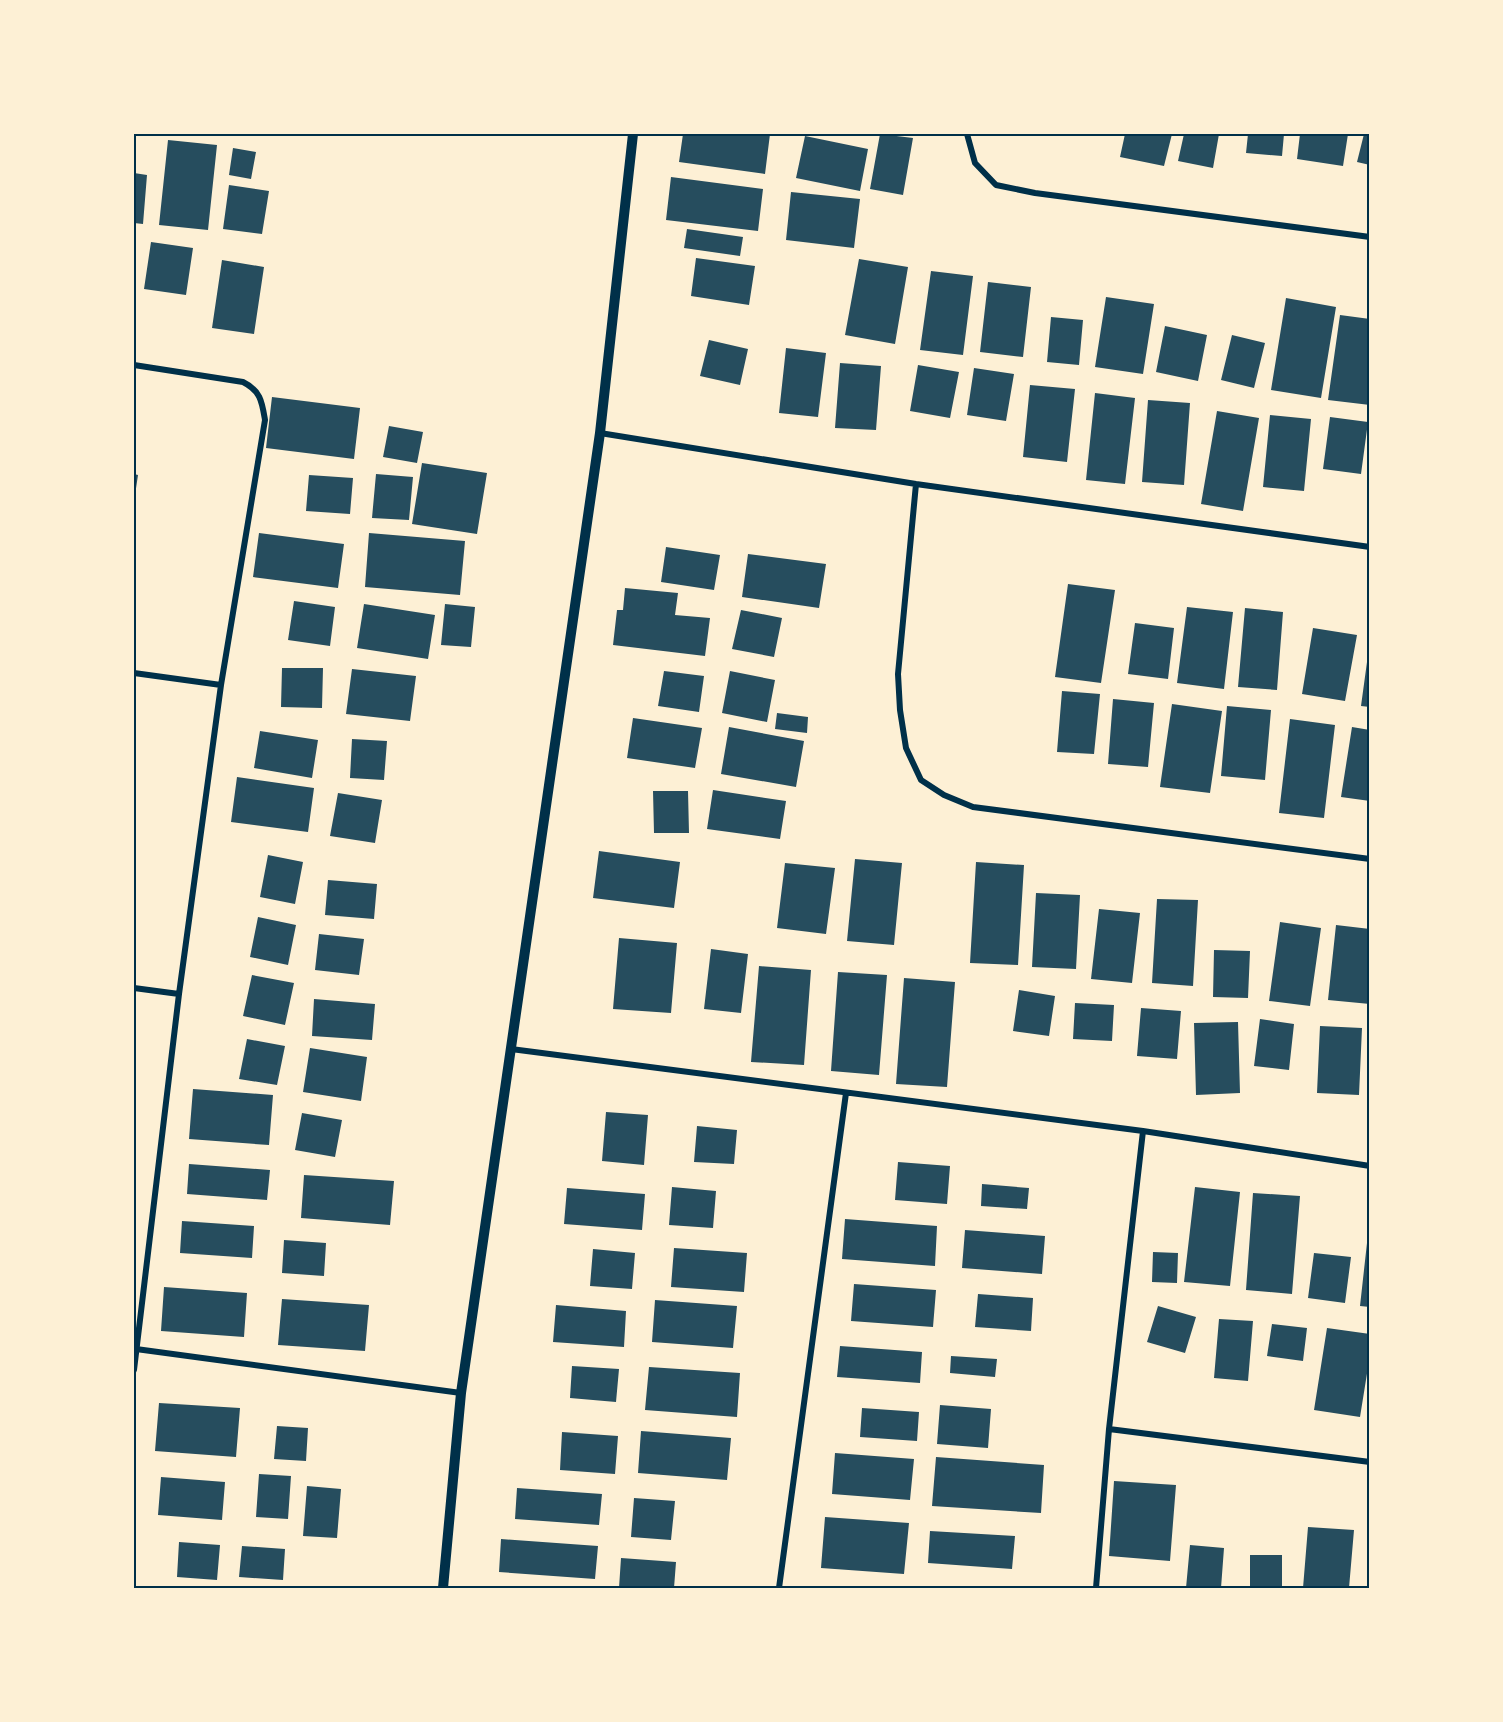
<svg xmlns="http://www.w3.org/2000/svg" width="1503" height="1722" viewBox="0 0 1503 1722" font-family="Karla,sans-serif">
  <rect width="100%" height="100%" fill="#fdf0d5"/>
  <path fill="#264d5e" d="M683 134H770L765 174 679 162Z
    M880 134 913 138 903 195 870 189Z
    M1125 134H1172L1164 166 1120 157Z
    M1184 134H1219L1213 168 1178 161Z
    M1248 134H1284L1282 156 1246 153Z
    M1300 134H1348L1343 166 1297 159Z
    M1364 134H1370V165L1357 162Z
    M805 136 868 149 860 191 796 178Z
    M168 140 217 145 208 230 159 225Z
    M233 148 256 152 251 179 229 175Z
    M134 173 147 175 143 224 134 223Z
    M671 177 763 189 758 231 666 220Z
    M229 185 269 191 262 234 223 229Z
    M791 192 860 199 854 248 786 240Z
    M687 229 743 237 740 256 684 248Z
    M151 242 193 248 186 295 144 289Z
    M696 258 755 266 749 305 691 296Z
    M859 259 908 267 895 344 845 335Z
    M222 260 264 267 254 334 212 328Z
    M931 271 973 276 963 355 920 350Z
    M988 282 1031 287 1023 357 980 352Z
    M1106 297 1154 304 1143 374 1095 367Z
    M1286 298 1336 307 1321 398 1271 390Z
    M1340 315 1370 319V405L1328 400Z
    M1051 317 1083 320 1079 365 1047 362Z
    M1165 326 1207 335 1198 381 1156 372Z
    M1232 335 1265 343 1254 388 1221 380Z
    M709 340 748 349 740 385 700 376Z
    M786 348 826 353 818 417 779 413Z
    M840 363 881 366 876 430 835 428Z
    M918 365 959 372 950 418 910 411Z
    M974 368 1014 374 1006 421 967 415Z
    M1030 385 1075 389 1067 462 1023 457Z
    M1095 393 1135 398 1125 484 1086 480Z
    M272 397 360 408 354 459 266 448Z
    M1148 400 1190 403 1184 485 1142 482Z
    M1217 411 1259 418 1243 511 1201 504Z
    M1270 415 1311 419 1304 491 1263 487Z
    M1330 417 1368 422 1361 474 1323 469Z
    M389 426 423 432 417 463 383 457Z
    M422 463 487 473 477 534 412 524Z
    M134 474 138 475 135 495H134Z
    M376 474 413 477 409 520 372 518Z
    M309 475 353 478 350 514 306 511Z
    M259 533 344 544 338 588 253 577Z
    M369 533 465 541 460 595 365 587Z
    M666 547 720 555 714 590 661 582Z
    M748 554 826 564 819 608 742 597Z
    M1068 584 1115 590 1101 683 1055 677Z
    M625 588 678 593 675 615 710 618 705 656 613 645 617 610H623Z
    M294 601 335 607 330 646 288 640Z
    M364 604 435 615 428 659 357 648Z
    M445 604 475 607 471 647 441 645Z
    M1187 607 1233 612 1224 689 1177 683Z
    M1245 608 1283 612 1277 690 1238 687Z
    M741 610 782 618 774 657 732 649Z
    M1135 623 1174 628 1168 679 1128 674Z
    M1313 628 1357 635 1345 701 1302 694Z
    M1367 662H1370V707L1361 706Z
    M282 668H323L322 708 281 707Z
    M352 669 416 676 410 721 346 714Z
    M664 671 704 676 699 712 658 706Z
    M730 671 775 680 767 722 722 713Z
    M1062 691 1100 694 1094 754 1057 752Z
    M1113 699 1154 703 1148 767 1108 764Z
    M1172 704 1222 711 1210 793 1160 787Z
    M1227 706 1271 710 1265 780 1221 776Z
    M777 713 808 717 807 733 775 729Z
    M633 718 702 728 695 768 627 758Z
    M1290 719 1335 725 1324 818 1279 813Z
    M729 727 804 741 796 787 721 774Z
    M1352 727 1370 730V801L1341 797Z
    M260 731 318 740 312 778 254 768Z
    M352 739 387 741 384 780 350 778Z
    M237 777 314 788 308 832 231 822Z
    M713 790 786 801 780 839 707 829Z
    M653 791H688L689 833H654Z
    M338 793 382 800 375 843 330 836Z
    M599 851 680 862 674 908 593 898Z
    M268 855 303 862 295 904 260 897Z
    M855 859 902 863 894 945 847 941Z
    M976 862 1024 865 1018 965 970 963Z
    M785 863 835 868 826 934 777 928Z
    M328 880 377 884 374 919 325 915Z
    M1036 893 1080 895 1076 969 1032 967Z
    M1157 899 1198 900 1193 986 1152 983Z
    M1099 909 1140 913 1132 983 1091 979Z
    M258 917 296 925 288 965 250 957Z
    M1280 922 1321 928 1310 1006 1269 1001Z
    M1336 925 1370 929V1004L1328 1000Z
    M319 934 364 939 359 975 315 970Z
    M619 938 677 943 671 1013 613 1009Z
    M711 949 748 954 741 1013 704 1009Z
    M1214 950 1250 951 1248 998 1213 997Z
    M759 966 811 970 804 1065 751 1062Z
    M838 972 887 975 879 1075 831 1071Z
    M252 975 294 983 285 1025 243 1016Z
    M904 978 955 982 947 1087 896 1084Z
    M1019 990 1055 996 1049 1036 1013 1031Z
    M314 999 375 1004 372 1040 312 1036Z
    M1075 1003 1114 1005 1112 1041 1073 1039Z
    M1141 1008 1181 1011 1177 1059 1137 1056Z
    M1260 1019 1294 1024 1289 1070 1254 1066Z
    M1238 1022 1240 1093 1196 1095 1194 1023Z
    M1320 1026 1362 1028 1359 1095 1317 1093Z
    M247 1039 285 1046 277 1085 239 1079Z
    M310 1048 367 1057 361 1101 303 1092Z
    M193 1089 273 1095 269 1145 189 1139Z
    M606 1112 648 1115 644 1165 602 1161Z
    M302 1113 342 1120 335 1157 295 1150Z
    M697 1126 737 1130 734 1164 694 1162Z
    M898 1162 950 1166 947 1204 895 1200Z
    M189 1164 270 1170 267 1200 187 1194Z
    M304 1175 394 1181 390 1225 301 1218Z
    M982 1184 1029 1188 1027 1209 981 1206Z
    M672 1187 716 1191 713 1228 669 1225Z
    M1195 1187 1240 1192 1230 1286 1184 1282Z
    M567 1188 645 1194 642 1230 564 1224Z
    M1253 1193 1300 1196 1292 1294 1246 1290Z
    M845 1219 937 1226 935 1266 842 1259Z
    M182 1221 254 1226 252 1258 180 1253Z
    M965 1230 1045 1236 1042 1274 962 1268Z
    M1368 1234 1370 1235V1307L1360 1306Z
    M284 1240 326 1243 324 1276 282 1273Z
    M674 1248 747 1253 744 1292 671 1287Z
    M593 1249 635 1253 632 1289 590 1286Z
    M1153 1252 1178 1253 1177 1283 1152 1282Z
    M1314 1253 1351 1257 1345 1303 1308 1298Z
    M854 1284 936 1290 933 1327 851 1321Z
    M164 1287 247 1293 244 1337 161 1331Z
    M978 1294 1033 1298 1031 1331 975 1327Z
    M282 1299 369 1305 365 1351 278 1345Z
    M655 1300 737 1306 733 1348 652 1342Z
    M556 1305 626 1311 624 1347 553 1342Z
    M1158 1306 1196 1317 1185 1353 1147 1342Z
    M1219 1319 1253 1321 1248 1381 1214 1378Z
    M1272 1324 1307 1328 1303 1361 1267 1356Z
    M1327 1328 1370 1334V1355L1360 1417 1314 1410Z
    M840 1346 922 1352 920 1383 837 1377Z
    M951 1356 997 1359 995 1377 950 1373Z
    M572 1366 619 1369 616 1402 570 1398Z
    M649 1367 740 1373 737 1417 645 1410Z
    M159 1403 240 1408 236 1457 155 1451Z
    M940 1405 991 1409 988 1448 937 1444Z
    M862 1408 919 1412 917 1441 860 1437Z
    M277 1426 308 1428 306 1461 274 1459Z
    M641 1431 731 1438 727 1480 638 1473Z
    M562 1432 618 1436 615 1474 560 1470Z
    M835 1453 914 1459 910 1500 832 1494Z
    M936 1457 1044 1465 1041 1513 932 1506Z
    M259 1474 291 1476 288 1519 256 1517Z
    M161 1477 225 1482 222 1520 158 1515Z
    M1114 1481 1176 1485 1170 1561 1109 1556Z
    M307 1486 341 1489 337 1538 303 1536Z
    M517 1488 602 1494 599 1525 515 1519Z
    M634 1498 675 1501 671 1540 631 1537Z
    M825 1517 909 1523 904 1574 821 1568Z
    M1308 1527 1354 1530 1349 1588H1303Z
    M930 1531 1015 1536 1012 1569 928 1563Z
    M501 1539 598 1546 595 1579 499 1572Z
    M179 1542 220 1545 217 1580 177 1577Z
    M1190 1545 1224 1548 1221 1588H1186Z
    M242 1546 285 1549 283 1580 239 1577Z
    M1250 1555H1282V1588H1250Z
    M621 1558 676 1562 674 1588H619Z"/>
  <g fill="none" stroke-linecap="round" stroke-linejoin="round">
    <path stroke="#003049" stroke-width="6" d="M967 134 975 163 996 185 1035 193 1370 237
      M134 365 243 382C261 391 262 402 265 420L221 685 179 994 134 1370
      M600 433 916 484 1370 547
      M916 484 898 674 900 710 906 748 921 780 944 795 973 807 1370 859
      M134 673 221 685
      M134 988 179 994
      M511 1049 1143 1131 1370 1166
      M136 1349 461 1393
      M1109 1429 1370 1462
      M779 1588 846 1093
      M1096 1588 1109 1429 1143 1131"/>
    <path stroke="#003049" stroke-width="10" d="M443 1588 461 1393 600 433 633 134"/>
  </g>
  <rect width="1503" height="1722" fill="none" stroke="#fdf0d5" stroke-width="270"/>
  <rect x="135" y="135" width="1233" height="1452" fill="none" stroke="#003049" stroke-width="2"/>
</svg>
